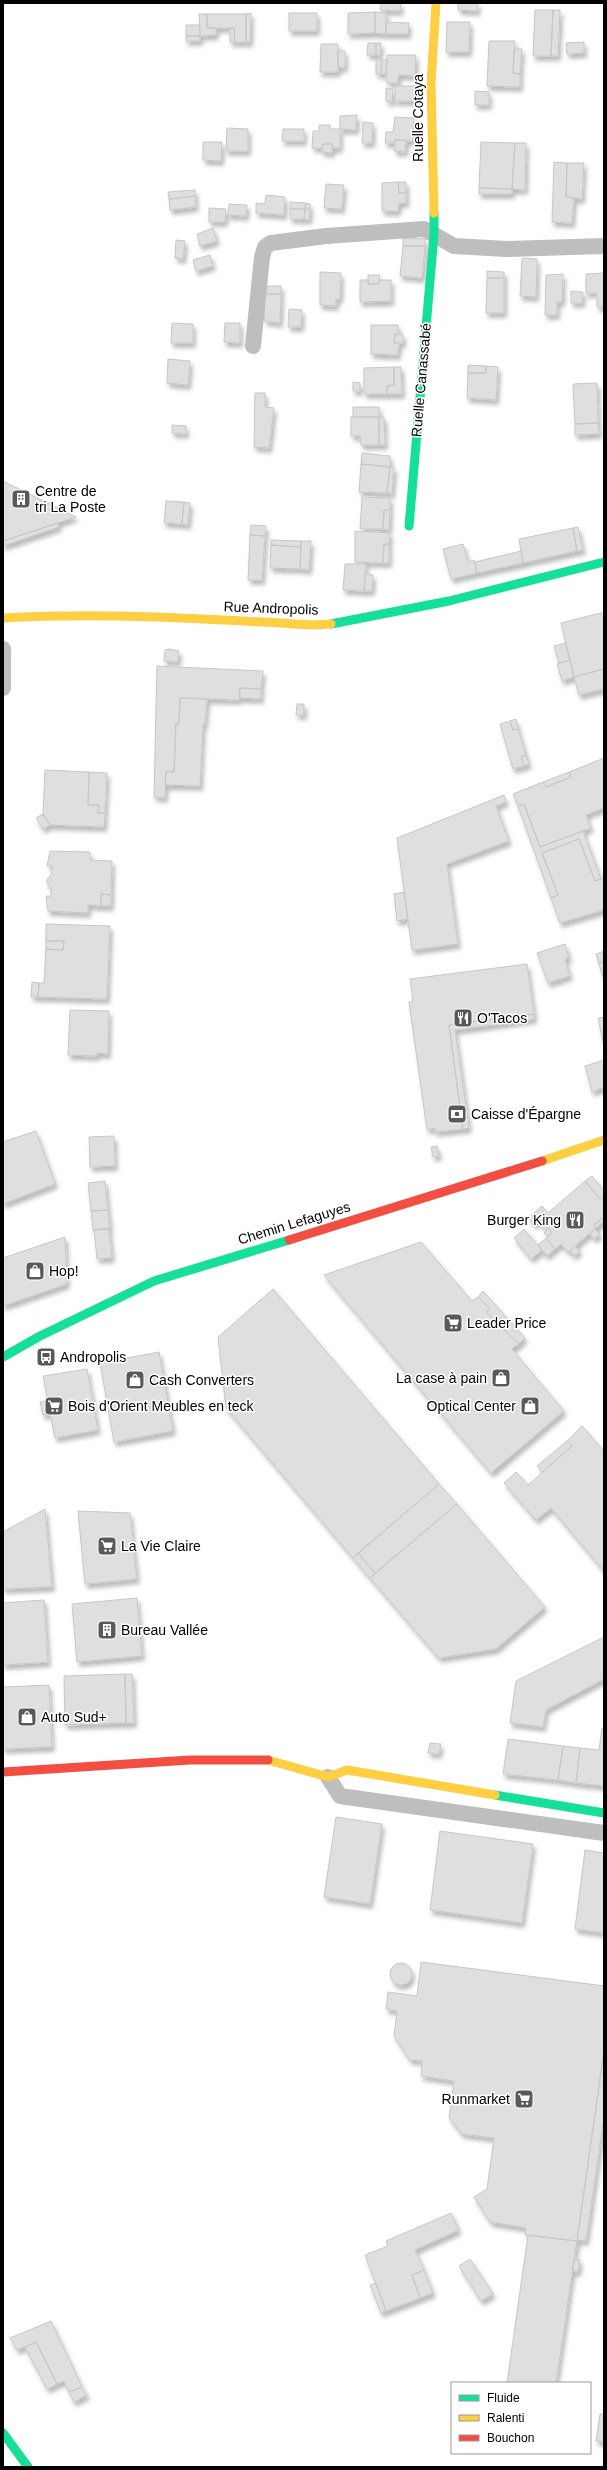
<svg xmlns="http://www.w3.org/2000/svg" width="607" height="2470" viewBox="0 0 607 2470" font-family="Arial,sans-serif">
  <defs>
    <filter id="shadow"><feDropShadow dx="2.5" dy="4.5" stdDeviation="2" flood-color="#0004"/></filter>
  </defs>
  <rect width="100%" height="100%" fill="#fff"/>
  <path fill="#dfdfdf" stroke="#c7c7c7" filter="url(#shadow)" d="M381 3H401L400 11 380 10Z
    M458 3H478L477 11 458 10Z
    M535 10H553L551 56H533Z
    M553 10H560L558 56H551Z
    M375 12V33L348 34V13Z
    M375 12 386 13V34L375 33Z
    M251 13 250 42H246V14Z
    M289 13H317V31H289Z
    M199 14H207V28H216V35L200 36Z
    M207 14H246V42H235L234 28H207Z
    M386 22 409 23 408 34H386Z
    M447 22H470L469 52H446Z
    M186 25H200V36H186Z
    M230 28H234L235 42H230Z
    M186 36H200V41H186Z
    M489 41H515L513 73 520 74V87L487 86Z
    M584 42V53L567 54 566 43Z
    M368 43H376V55H367Z
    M376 43H381L380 56 376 55Z
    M321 44H338V72H320Z
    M514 49H522L520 74 513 73Z
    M338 51H345V68L338 67Z
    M387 55H416L415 76 399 75 397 84 386 82Z
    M376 60H382L381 74H376Z
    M382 60H387L386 74H381Z
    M395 86H416V101H395Z
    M386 88 393 89 392 102 386 101Z
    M475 91 489 92V105H475Z
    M357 115 356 130 340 129V116Z
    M395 117 414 118 413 141 395 140V143H385L386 132H393Z
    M363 122 373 123 372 143H362Z
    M319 125H330V129H340V148H332V144H323L322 148H312L313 131H319Z
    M227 128 248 129V151H226Z
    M283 129H304V141H282Z
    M395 140H406L405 152 394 151Z
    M203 142H222L221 161 203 160Z
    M481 142 515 143 512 189 479 188Z
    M515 143H526L525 190 512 189Z
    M323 144H332V153L322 152Z
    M554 162 567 163 566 197 574 198 572 223 552 222Z
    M567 163H584L582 199 566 197Z
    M398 182H406V193H399Z
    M398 182 399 193H406V203H399L398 211H382V183Z
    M326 184 344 185 342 209 324 208Z
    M479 188 512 189V194H479Z
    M195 190V196L169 199 168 192Z
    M266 195 285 197 284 215 256 213V203L265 204Z
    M195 196 196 207 170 210 169 199Z
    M290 202 306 203 305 209H290Z
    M306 203 310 204V210L305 209Z
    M229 204 247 205 246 216 228 215Z
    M209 208 226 209 225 222H209Z
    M290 209H305L304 219H290Z
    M305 209 310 210 309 220 304 219Z
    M213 228 217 241 200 246 197 234Z
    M403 238 425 239V246H403Z
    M176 240 185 241 183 259 175 258Z
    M403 246H425L422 278 400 276Z
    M210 255 213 266 196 271 193 260Z
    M522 258 537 259 536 297 520 296Z
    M487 271 504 272V278H487Z
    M320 272 341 273 340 299H336V306L320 305Z
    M604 273V307H597V293H586V274Z
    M563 274 562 302H557V315H545L546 275Z
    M368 275H380L379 284H368Z
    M487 278H504V313H486Z
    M360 280H369L368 284H379L380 280H391V301L360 302Z
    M266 286H281V294H265Z
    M571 291 583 292 582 303H571Z
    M265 294H281L280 323 264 321Z
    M289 309 302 310 301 327H288Z
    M172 323 193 324V343H171Z
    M225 323H240V343L224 342Z
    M371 325H398V334H395L394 343 399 344 398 355 371 354Z
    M395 334H403V343H394Z
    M168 359 190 361 188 385 167 383Z
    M468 365 486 366V373H468Z
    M486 366 498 367 496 400 467 398 468 373H486Z
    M394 367H401L402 394H387V386L394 385Z
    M394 367V385L387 386V394H364V368Z
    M353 382 360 383V391H353Z
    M597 383 598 423 575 424 573 384Z
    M255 393H265V407L274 408 269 448 254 447Z
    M353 407H379V417H353Z
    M351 417H379V445H361L360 436H351Z
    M379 417H384L385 445H379Z
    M598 423 599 434 575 435V424Z
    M172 425 186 426V434L172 433Z
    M362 453 390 456V467L361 464Z
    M361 464 390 467 387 493 359 492Z
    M390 467H394L392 494 387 493Z
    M3 481 76 517 3 541Z
    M362 497 390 498V510H384L383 529H360Z
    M166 501 184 502 182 524 164 523Z
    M184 502 190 503 188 525 182 524Z
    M384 510H390L389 530 383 529Z
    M58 523 59 527 3 546V541Z
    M251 525 266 526 265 536 250 535Z
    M578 527 583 550 577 551 573 528Z
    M573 528 577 551 523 563 519 539Z
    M355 531 390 533 389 544H384L383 563 355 562Z
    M250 535 265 536 262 580H248Z
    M271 540 301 541V547L271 545Z
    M301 541H311L309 570 300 569Z
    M384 544H389V563H383Z
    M463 544 468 562 474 560 477 573 451 579 443 549Z
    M271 545 301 547 300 569 270 568Z
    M521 551 523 563 477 573 475 562Z
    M345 564H366L364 591 343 590Z
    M365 574 373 575 372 591H364Z
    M604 612V669L574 677 561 623Z
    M565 643 570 660 559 663 554 646Z
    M169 649 179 651 178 662 164 661 165 650Z
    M570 660 574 677 562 681 557 664Z
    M157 666 263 671 261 689 240 688 239 700 180 698 179 724 176 723 174 772 166 771 165 798 154 797Z
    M603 669 604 689 579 695 574 677Z
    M240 688 261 689V699L240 698Z
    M180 698 207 699 205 724H203L200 786 165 785 166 771 174 772 176 723 179 724Z
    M297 704H304V715H296Z
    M516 719 518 729 513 730 510 721Z
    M510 721 513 730 518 729 526 755 521 757 524 766 513 769 500 724Z
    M526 755 529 764 524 766 521 757Z
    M604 758V808L586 815 591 828 540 847 524 804 518 806 513 794 543 782 546 787 571 777 569 772Z
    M45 770 89 772 88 805H99L98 813H105L104 827 50 825 43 814Z
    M89 772 107 773 105 813H98L99 805H88Z
    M569 772 571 777 546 787 543 782Z
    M504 795 506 802 496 806 509 841 447 864 458 944 412 950 397 838Z
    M524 804 540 847 583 831 601 879 595 881 579 839 542 853 558 895 551 898 518 806Z
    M43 814 50 825 43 829 36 818Z
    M579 839 595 881 602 878 604 883V910L560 923 551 898 558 895 542 853Z
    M50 851 90 852V860L112 861 111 895 101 894V906L88 905V913L48 911 46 896H51V889L46 881 52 873V866H47Z
    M404 892 408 919 397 921 394 894Z
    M101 894 111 895V906H101Z
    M46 924 110 926 107 999 38 997 39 983H44L46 949 63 950 64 941H46Z
    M46 941H64L63 950 46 949Z
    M565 944 569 958 565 959 570 976 548 983 537 953Z
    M604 951V961L599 963 596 954Z
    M604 961V981L599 963Z
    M527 964 534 1014 449 1025 463 1129 435 1132V1128L427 1130 409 1002 413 1001 410 979Z
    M32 982 39 983 38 997H31Z
    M70 1010 109 1011 108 1054 97 1053V1056L68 1055Z
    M534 1014V1019L455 1030 469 1128 463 1129 449 1025Z
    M604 1017V1042H603L598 1018Z
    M604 1060V1087L592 1092 585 1066Z
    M36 1131 55 1184 3 1204V1142Z
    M114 1136 115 1166 90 1167 89 1137Z
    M437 1146 439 1156 433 1157 431 1147Z
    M592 1176 604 1190V1195L600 1199 585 1181Z
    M105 1181 108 1210 91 1211 88 1183Z
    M585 1181 600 1199 604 1195V1217L594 1225 596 1228 568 1252 561 1244 555 1249 546 1238 552 1233 541 1220 534 1225 528 1218 542 1206 548 1213Z
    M108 1210 110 1228 93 1230 91 1211Z
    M604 1217V1221L596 1228 594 1225Z
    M541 1220 552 1233 548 1237 544 1233 547 1231 539 1222Z
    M109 1229 112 1258 97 1259 94 1230Z
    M524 1229 542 1250 531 1259 514 1238Z
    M595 1229 600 1234 594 1239 590 1234Z
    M65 1237 67 1284 3 1306V1258Z
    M546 1238 555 1249 547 1256 538 1245Z
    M421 1242 472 1301 478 1297 490 1309 486 1312 519 1344 512 1349 564 1411 491 1473 324 1275Z
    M575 1246 580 1251 574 1256 570 1251Z
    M273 1289 439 1484 353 1558 226 1408 218 1337Z
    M483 1291 525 1338 519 1344 486 1312 490 1309 478 1297Z
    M159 1352 173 1431 114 1442 100 1363Z
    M87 1369 98 1430 55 1438 43 1376Z
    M48 1400 50 1414 43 1415 40 1402Z
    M582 1426 604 1451V1571L551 1508 536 1520 504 1483 516 1472 528 1485 572 1446 567 1441Z
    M567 1441 572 1446 542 1472 537 1466Z
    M439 1484 457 1504 375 1573 358 1553Z
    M457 1504 545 1607 496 1649 439 1658 370 1578Z
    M45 1509 52 1587 3 1589V1532Z
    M78 1511 130 1513 137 1579 85 1584Z
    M358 1553 375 1573 370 1578 353 1558Z
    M137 1598 142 1656 77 1662 72 1604Z
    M44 1600 48 1662 3 1665V1603Z
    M604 1637V1679L546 1710 543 1727 510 1723 516 1681Z
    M125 1674 126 1723 65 1725 64 1676Z
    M125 1674H132L134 1723H126Z
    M49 1685 52 1747 3 1749V1687Z
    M602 1728H604V1786L576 1783 580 1748 599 1750Z
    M508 1739 563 1746 558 1780 503 1774Z
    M430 1743 441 1744 439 1754 428 1753Z
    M563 1746 580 1748 576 1783 558 1780Z
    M336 1817 382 1824 370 1904 324 1897Z
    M440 1831 533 1844 522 1923 430 1910Z
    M585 1850 604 1853V1933L575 1929Z
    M421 1962 604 1986V2051L577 2241 525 2235 526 2228 490 2222 474 2197 487 2189 494 2138 462 2134 449 2118 454 2081 421 2076 422 2061 410 2060 394 2036 397 2011 386 2009 388 1992 417 1996Z
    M390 1974a11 11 0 1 1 22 0a11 11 0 1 1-22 0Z
    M604 2051V2117L586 2241 577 2240Z
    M451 2213 459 2230 415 2250 424 2270 412 2275 420 2298 386 2311 365 2255 388 2246 386 2241Z
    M528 2235 577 2241 556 2383H507Z
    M470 2259 493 2294 481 2301 459 2266Z
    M574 2259 580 2260 578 2272 572 2271Z
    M424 2270 433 2293 420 2298 412 2275Z
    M376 2283 386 2311 381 2313 370 2285Z
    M51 2321 82 2387 69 2392 64 2381 57 2384 36 2342 17 2350 10 2338Z
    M36 2342 57 2384 47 2389 25 2347Z
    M82 2387 87 2395 74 2402 69 2392Z
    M600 2414H604V2442L596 2441Z"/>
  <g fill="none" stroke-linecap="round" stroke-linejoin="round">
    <path stroke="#bebebe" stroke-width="16" d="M253 346 262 257 265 247 271 243 326 236 424 229 454 246 506 249 604 246
      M3 649V688
      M328 1777 340 1796 604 1833"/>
    <path stroke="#16e098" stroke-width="9" d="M409 526 434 234V213
      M331 624 449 601 604 562
      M3 1357 40 1336 154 1281 289 1240
      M495 1795 604 1813
      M3 2433 28 2467"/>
    <path stroke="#ffcf43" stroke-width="9" d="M434 213 431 83 436 3
      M3 618C106 612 210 619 313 625L331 624
      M542 1161 604 1140
      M268 1760 328 1777 347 1770 495 1795"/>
    <path stroke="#f24e42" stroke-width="9" d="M289 1240 542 1161
      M3 1772 190 1760H268"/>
  </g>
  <defs>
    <g id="building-square" transform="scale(1)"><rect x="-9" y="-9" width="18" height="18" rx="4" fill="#595959" stroke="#fff"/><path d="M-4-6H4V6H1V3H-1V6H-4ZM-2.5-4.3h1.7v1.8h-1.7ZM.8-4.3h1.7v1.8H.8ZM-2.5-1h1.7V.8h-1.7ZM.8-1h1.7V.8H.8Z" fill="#fff"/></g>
    <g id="restaurant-square" transform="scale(1)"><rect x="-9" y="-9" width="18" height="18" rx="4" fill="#595959" stroke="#fff"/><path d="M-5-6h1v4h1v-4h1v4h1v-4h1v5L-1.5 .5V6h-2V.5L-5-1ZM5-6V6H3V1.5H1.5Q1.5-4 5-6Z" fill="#fff"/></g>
    <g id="bank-square" transform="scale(1)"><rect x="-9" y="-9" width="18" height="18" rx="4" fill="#595959" stroke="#fff"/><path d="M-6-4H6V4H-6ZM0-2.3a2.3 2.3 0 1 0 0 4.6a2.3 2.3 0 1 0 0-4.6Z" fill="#fff"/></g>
    <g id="shop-square" transform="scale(1)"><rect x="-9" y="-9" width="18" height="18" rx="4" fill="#595959" stroke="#fff"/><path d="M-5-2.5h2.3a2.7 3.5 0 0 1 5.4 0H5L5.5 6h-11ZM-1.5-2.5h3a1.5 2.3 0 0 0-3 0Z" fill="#fff"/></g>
    <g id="supermarket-square" transform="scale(1)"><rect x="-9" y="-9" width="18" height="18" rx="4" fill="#595959" stroke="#fff"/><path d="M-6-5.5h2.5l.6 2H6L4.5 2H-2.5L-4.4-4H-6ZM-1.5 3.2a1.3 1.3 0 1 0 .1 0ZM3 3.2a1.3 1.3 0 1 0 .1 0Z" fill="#fff"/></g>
    <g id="bus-square" transform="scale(1)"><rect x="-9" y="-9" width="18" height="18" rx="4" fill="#595959" stroke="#fff"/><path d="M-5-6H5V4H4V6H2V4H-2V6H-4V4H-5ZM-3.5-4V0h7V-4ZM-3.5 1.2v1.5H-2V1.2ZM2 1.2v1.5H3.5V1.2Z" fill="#fff"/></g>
  </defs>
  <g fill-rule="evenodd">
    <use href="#building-square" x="21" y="499"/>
    <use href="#restaurant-square" x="463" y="1018"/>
    <use href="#bank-square" x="457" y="1114"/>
    <use href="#restaurant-square" x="575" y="1220"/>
    <use href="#shop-square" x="35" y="1271"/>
    <use href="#supermarket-square" x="453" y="1323"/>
    <use href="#bus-square" x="46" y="1357"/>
    <use href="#shop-square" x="501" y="1378"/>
    <use href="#shop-square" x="135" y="1380"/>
    <use href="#supermarket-square" x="54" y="1406"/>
    <use href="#shop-square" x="530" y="1406"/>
    <use href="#supermarket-square" x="107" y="1546"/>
    <use href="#building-square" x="107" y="1630"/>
    <use href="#shop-square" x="27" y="1717"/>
    <use href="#supermarket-square" x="524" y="2099"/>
  </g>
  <g text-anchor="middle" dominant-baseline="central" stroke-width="3" stroke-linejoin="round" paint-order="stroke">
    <g font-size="14" fill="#000" stroke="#fff">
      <text transform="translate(418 118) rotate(-90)">Ruelle Cotaya</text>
      <text transform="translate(421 380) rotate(-85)">Ruelle Canassabé</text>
      <text transform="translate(271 608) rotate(2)">Rue Andropolis</text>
      <text transform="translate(294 1223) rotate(-17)">Chemin Lefaguyes</text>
    </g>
    <g font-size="14" fill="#000" stroke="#fff" text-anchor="start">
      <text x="35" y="491">Centre de<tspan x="35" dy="16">tri La Poste</tspan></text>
      <text x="477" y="1018">O'Tacos</text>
      <text x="471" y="1114">Caisse d'Épargne</text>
      <text x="561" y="1220" text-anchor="end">Burger King</text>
      <text x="49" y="1271">Hop!</text>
      <text x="467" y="1323">Leader Price</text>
      <text x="60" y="1357">Andropolis</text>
      <text x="487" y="1378" text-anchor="end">La case à pain</text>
      <text x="149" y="1380">Cash Converters</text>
      <text x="68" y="1406">Bois d'Orient Meubles en teck</text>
      <text x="516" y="1406" text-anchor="end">Optical Center</text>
      <text x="121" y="1546">La Vie Claire</text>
      <text x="121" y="1630">Bureau Vallée</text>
      <text x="41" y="1717">Auto Sud+</text>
      <text x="510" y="2099" text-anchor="end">Runmarket</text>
    </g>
  </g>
  <rect width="607" height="2470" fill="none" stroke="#000000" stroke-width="8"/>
  <rect x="451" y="2382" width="140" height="72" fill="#ffffff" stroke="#999999"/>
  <rect x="459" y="2395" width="20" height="6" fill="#16e098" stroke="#999999"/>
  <text x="487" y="2402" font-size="12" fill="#000000">Fluide</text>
  <rect x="459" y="2415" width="20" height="6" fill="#ffcf43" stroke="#999999"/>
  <text x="487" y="2422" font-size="12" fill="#000000">Ralenti</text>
  <rect x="459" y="2435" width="20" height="6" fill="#f24e42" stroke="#999999"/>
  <text x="487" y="2442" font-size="12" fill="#000000">Bouchon</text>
</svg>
